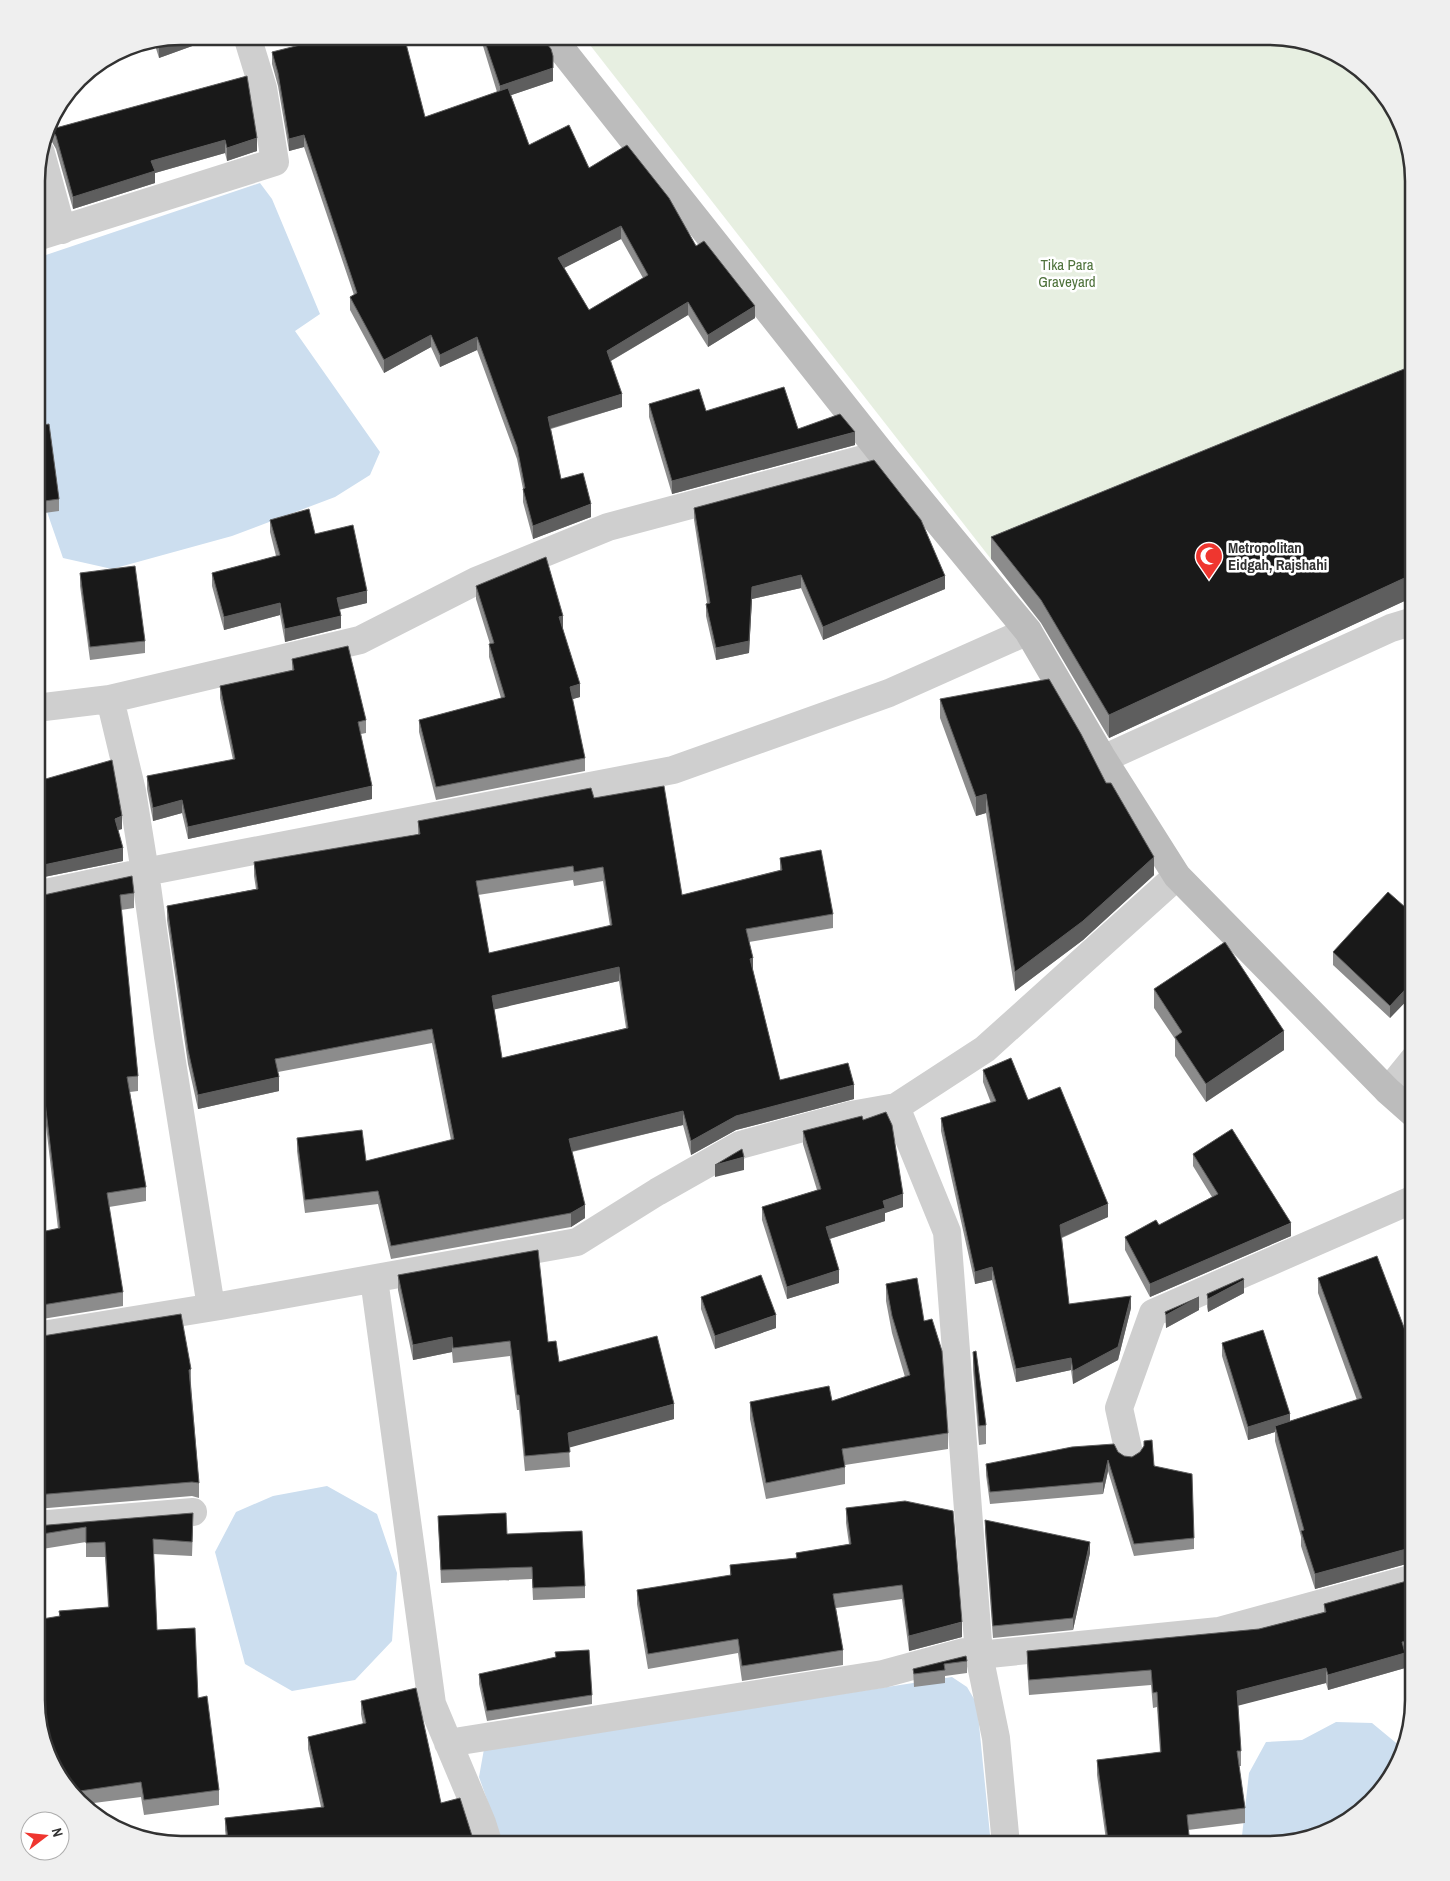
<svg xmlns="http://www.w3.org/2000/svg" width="1450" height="1881" viewBox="0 0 1450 1881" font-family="'Archivo Narrow',sans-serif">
  <rect width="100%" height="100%" fill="#fff"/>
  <path fill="#e7efe1" d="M583 36 1278 37 1341 56 1390 101 1414 181V388L991 559Z"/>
  <path fill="#ccdeef" d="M260 183 272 199 320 314 295 331 380 452 370 475 335 497 232 536 112 569 63 558 37 483V258Z
    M327 1486 377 1514 397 1573 392 1641 355 1680 292 1691 245 1664 215 1552 236 1512 273 1496Z
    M952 1677 967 1687 977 1704 991 1845H503L479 1777 484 1749Z
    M1336 1722 1372 1723 1401 1747 1394 1772 1349 1821 1269 1845H1241L1249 1773 1266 1742 1302 1740Z"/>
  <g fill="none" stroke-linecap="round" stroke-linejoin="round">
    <path stroke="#cfcfcf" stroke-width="28" d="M41 153 62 230
      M37 237 275 162 263 88 247 36
      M110 699 360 640 476 581 608 527 882 454
      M36 708 110 699 132 791 145 872 168 1037 211 1307
      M1103 759 1391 628 1414 621
      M36 895 145 872 673 770 889 693 1028 631
      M1388 1091 1414 1059
      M374 1279 432 1704 482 1823 489 1845
      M36 1336 220 1306 577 1242 657 1192 740 1145 851 1115 896 1107 985 1049 1177 876
      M1129 1453 1119 1408 1153 1313 1414 1199
      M36 1525 193 1512
      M448 1743 883 1674 964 1652 979 1655 947 1232 896 1107
      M1006 1845 996 1738 979 1655 1219 1631 1414 1578"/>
    <path stroke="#bcbcbc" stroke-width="28" d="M551 36 882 454 1028 631 1103 759 1177 876 1388 1091 1414 1114"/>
  </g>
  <path fill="#8c8c8c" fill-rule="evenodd" d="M181 36H195V45L159 58 154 42Z
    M480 36H541L553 81 511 95 529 145 589 168 696 246 755 318 708 347 688 315 611 361 622 407 551 429 561 479 591 517 533 539 523 502V489L517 459 477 350 440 367 431 347 384 373 350 310V297L354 295 304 147 289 151 278 86 272 64V52L425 117 497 92ZM621 239 643 278 589 310 564 268Z
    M247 76 257 151 227 161 225 153 155 173V183L73 209 56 149 52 142V129Z
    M1414 365V606H1413L1411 598 1109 738 1041 623 991 559V537Z
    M649 404 706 411 798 429 855 445 672 494 649 417Z
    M37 426 59 499V511L37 514Z
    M694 508 945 589 823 640 801 588 752 599 749 653 716 660 706 616V604L707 603 694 520Z
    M270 520 315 534 367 603 339 610 341 628 285 642 280 615 224 630 212 586V573L276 556 270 532Z
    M80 573 145 641V653L90 660 80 586Z
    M476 586 563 629 580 697 572 699 585 758V771L436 800 419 732V720L501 698 489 657V644H490L476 599Z
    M292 659 366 720V733L361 734 372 799 188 839 182 813 153 821 147 789V776L233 760 220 698V686L292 670Z
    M940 699 1106 783 1154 875 1083 940 1015 991 986 813 976 816 940 718Z
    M36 774 42 780 122 829 118 830 123 861 39 878 36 869Z
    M594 798 682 895 780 870V858L833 914V928L749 942 753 970 780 1080 854 1099 736 1130 691 1155 683 1125 572 1152 585 1218 571 1227 391 1259 378 1204 305 1213 297 1151V1138L366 1161 451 1140 432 1043 278 1072 279 1091 198 1109 188 1064 167 920V906L256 889 254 876V862L418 835V821ZM573 880 574 886 603 881 610 926 489 953 478 895ZM619 981 626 1028 502 1058 494 1009Z
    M134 893V908L121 910 138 1076V1091L130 1092 146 1187V1201L109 1207 123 1292V1306L36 1320V1233L58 1229 43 1100H39L36 1071V896Z
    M1414 915V993L1390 1018 1333 965V952Z
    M1154 989 1284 1050 1206 1102 1175 1056V1039L1154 1008Z
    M983 1070 1028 1100 1108 1217 1062 1238 1069 1304 1131 1308 1118 1360 1073 1384 1071 1370 1016 1382 992 1280 975 1284 941 1131V1118L991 1103 983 1082Z
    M863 1120 903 1207 885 1213V1221L830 1239 839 1283 787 1299 762 1220V1207L817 1190 803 1144V1131Z
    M1193 1154 1291 1236 1150 1297 1125 1250V1237L1159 1225 1212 1197 1193 1166Z
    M398 1275 548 1342 559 1362 674 1419 569 1447 570 1467 525 1471 519 1410H517L510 1356 453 1363 452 1352 413 1360 398 1290Z
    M1318 1278 1414 1354V1563H1410L1315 1589 1301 1546V1537L1275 1441V1432L1248 1440 1222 1356V1343L1290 1421 1357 1400 1318 1293Z
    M886 1284 924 1321 948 1433V1449L845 1465V1484L766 1499 750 1419V1402L832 1401 905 1377 892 1333 886 1301Z
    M1244 1293 1208 1312 1207 1307V1294Z
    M701 1297 776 1328 715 1349 701 1309Z
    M1199 1310 1166 1328 1165 1312Z
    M36 1337 191 1369V1384L199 1483V1498L192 1496 36 1509Z
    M973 1352 986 1425V1444L979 1445 973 1370Z
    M1144 1446 1194 1538V1549L1134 1556 1108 1471 1103 1494 990 1504 986 1475V1464L1118 1452 1124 1456 1132 1457 1140 1452Z
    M846 1508 962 1637 909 1651 902 1599 836 1608 843 1650V1665L742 1681 738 1653 648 1669 637 1604V1590L730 1576V1565L796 1558V1553L849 1544 846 1523Z
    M438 1516 507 1534 585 1586V1598L533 1600 532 1579 441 1583Z
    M985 1520 1090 1553 1073 1630 993 1638 985 1532Z
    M36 1526 193 1528 192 1556 153 1554 157 1630 198 1698 219 1790V1805L144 1815 141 1797 86 1804 60 1780 59 1611 108 1607 105 1557H86V1542L36 1550Z
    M1414 1579V1655L1405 1657V1668L1328 1690 1326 1683 1238 1705 1241 1751V1766H1239L1245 1808V1823L1106 1840 1097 1775V1760L1160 1752 1157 1707 1153 1708 1151 1685 1029 1695 1027 1666V1651L1259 1629 1324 1612V1604Z
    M966 1656 967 1661V1673L945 1676V1683L914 1687 913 1669Z
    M479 1674 592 1695V1704L487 1721 479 1684Z
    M361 1701 441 1803 473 1845H227L225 1830V1818L321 1807 308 1749V1737L363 1724 361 1714Z"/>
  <path fill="#5e5e5e" d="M184 36H195V45L159 58V45Z
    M553 68V81L500 99V86Z
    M304 135V147L289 151V139Z
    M257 138V151L227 161V148Z
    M225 140V153L155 173V183L73 209V197L151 161Z
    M43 206V219L37 221V208Z
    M621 226V239L558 271V258Z
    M688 302V315L607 363V351Z
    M755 306V318L708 347V335Z
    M431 335V347L384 373V360Z
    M477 337V350L440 367V355Z
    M622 394V407L548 429V417Z
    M855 432V445L672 494V481Z
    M591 504V517L533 539V526Z
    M801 575V588L752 599 749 653 716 660V648L752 587Z
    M1411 575V598L1109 738V715Z
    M945 576V589L823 640V627Z
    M367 591V603L337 610V598Z
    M280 603V615L224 630V617Z
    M341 616V628L285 642V629Z
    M563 616V629L559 630V617Z
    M580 684V697L570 700V687Z
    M372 786V799L188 839V827Z
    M986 794V813L976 816V797Z
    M182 800V813L153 821V808Z
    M122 816V829L115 831V819Z
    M123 848V861L39 878V866Z
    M1154 857V875L1083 940 1015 991V972Z
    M753 958V972L750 959Z
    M619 967V981L492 1010V996Z
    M1414 980V993L1390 1018V1006Z
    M1284 1031V1050L1206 1102V1084Z
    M279 1077V1091L198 1109V1095Z
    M854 1085V1099L736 1130 691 1155V1141L736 1116Z
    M683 1111V1125L569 1152V1139Z
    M744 1157V1170L715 1177V1165Z
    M903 1194V1207L885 1213V1221L826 1240V1227L883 1201Z
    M1108 1204V1217L1060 1238V1225Z
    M585 1205V1218L571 1227V1213Z
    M1291 1223V1236L1150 1297V1284Z
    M992 1267V1280L975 1284V1272Z
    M839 1270V1283L787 1299V1287Z
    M1244 1280V1293L1208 1312V1299Z
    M1131 1296V1308L1118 1360 1073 1384V1371Z
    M1199 1297V1310L1166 1328V1315Z
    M776 1315V1328L715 1349V1336Z
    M452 1337V1352L413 1360V1345Z
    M1071 1358V1370L1016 1382V1369Z
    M674 1404V1419L568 1448V1433Z
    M1290 1414V1427L1275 1426V1432L1248 1440V1427Z
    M1108 1460V1471L1103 1494V1482Z
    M1090 1542V1553L1073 1630V1618Z
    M1410 1548V1563L1315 1589V1574Z
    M962 1622V1637L909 1651V1636Z
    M1405 1653V1668L1328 1690V1675Z
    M1326 1668V1683L1237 1706V1691Z
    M405 1836V1845H368Z
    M473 1839V1845H468V1840Z"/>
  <path fill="#191919" stroke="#5e5e5e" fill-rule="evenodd" d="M181 36H184L159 45 158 41Z
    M336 36H404L425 117 508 88 529 145 569 125 589 168 627 145 669 198 696 246 704 241 755 306 708 335 688 302 607 351 622 394 548 417 561 479 583 473 591 504 533 526 523 489 525 488 517 447 477 337 440 355 431 335 384 360 350 297 357 293 304 135 289 139 278 73 272 52ZM621 226 648 275 589 310 558 258Z
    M483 36H541L551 49 553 56V68L500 86Z
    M247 76 257 138 227 148 225 140 151 161 155 171 73 197 56 136 52 129Z
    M37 183 43 206 37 208Z
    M1414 365V583H1413L1411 575 1109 715 1041 600 991 537Z
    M784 387 798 429 840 414 855 432 672 481 649 404 699 389 706 411Z
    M49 424 59 499 37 502V426Z
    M874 460 921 520 945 576 823 627 801 575 752 587 749 641 716 648 706 604 710 603 694 508Z
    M309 509 315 534 353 525 367 591 337 598 341 616 285 629 280 603 224 617 212 573 280 555 270 520Z
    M546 557 563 616 559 617 580 684 570 687 585 758 436 787 419 720 505 697 489 644 494 643 476 586Z
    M135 566 145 641 90 647 80 573Z
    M348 646 366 720 358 722 372 786 188 827 182 800 153 808 147 776 235 759 220 686 294 670 292 659Z
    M1049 679 1081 734 1106 783H1111L1154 857 1083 921 1015 972 986 794 976 797 940 699Z
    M112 760 122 816 115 819 123 848 39 866 36 856V774L41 773 42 780Z
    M664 786 682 895 782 870 780 858 821 850 833 914 746 929 753 958 750 959 780 1080 848 1063 854 1085 736 1116 691 1141 683 1111 569 1139 585 1205 571 1213 391 1246 378 1191 305 1200 297 1138 362 1130 366 1161 454 1139 432 1029 275 1059 279 1077 198 1095 188 1050 167 906 258 889 254 862 420 834 418 821 591 788 594 798ZM573 866 574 872 603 867 612 925 489 953 476 881ZM619 967 628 1028 502 1058 492 996Z
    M132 876 134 893 120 895 138 1076 127 1077 146 1187 107 1193 123 1292 36 1306V1233L60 1228 43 1085 39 1086 36 1057V896H39Z
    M1388 892 1414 915V980L1390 1006 1333 952Z
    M1225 942 1284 1031 1206 1084 1175 1037 1182 1032 1154 989Z
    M1011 1058 1028 1100 1060 1087 1108 1204 1060 1225 1069 1304 1131 1296 1118 1347 1073 1371 1071 1358 1016 1369 992 1267 975 1272 941 1118 996 1101 983 1070Z
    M886 1112 892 1125 903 1194 883 1201 885 1208 826 1227 839 1270 787 1287 762 1207 821 1189 803 1131 854 1118 862 1116 863 1120Z
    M1232 1129 1291 1223 1150 1284 1125 1237 1156 1220 1159 1225 1218 1194 1193 1154Z
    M742 1149 744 1157 715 1165Z
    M538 1250 548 1342 556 1341 559 1362 657 1336 674 1404 568 1433 570 1452 525 1456 519 1395H517L510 1341 453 1348 452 1337 413 1345 398 1275Z
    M1377 1256 1414 1354V1548H1410L1315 1574 1301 1531 1304 1530 1275 1426 1362 1398 1318 1278Z
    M761 1275 776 1315 715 1336 701 1297Z
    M917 1278 924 1321 932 1319 942 1351 948 1433 842 1449 845 1467 766 1483 750 1402 829 1386 832 1401 910 1375 892 1316 886 1284Z
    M1243 1278 1244 1280 1208 1299 1207 1294Z
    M1199 1297 1166 1315 1165 1312Z
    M181 1314 191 1369 189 1370 199 1483 192 1482 36 1495V1337Z
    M1263 1330 1290 1414 1248 1427 1222 1343Z
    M976 1351 986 1425 979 1426 973 1352Z
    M1152 1440 1154 1466 1192 1474 1194 1538 1134 1544 1108 1460 1103 1482 990 1492 986 1464 1072 1447 1114 1444 1118 1452 1124 1456 1132 1457 1140 1452 1144 1446V1441Z
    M905 1501 953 1511 962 1622 909 1636 902 1585 833 1594 843 1650 742 1666 738 1639 648 1654 637 1590 731 1575 730 1565 797 1558 796 1553 851 1544 846 1508Z
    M193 1513 192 1542 153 1539 157 1630 195 1628 198 1698 207 1696 219 1790 144 1800 141 1782 73 1792 60 1780 36 1700V1620L60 1616 59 1611 109 1607 105 1542 86 1543V1527L36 1535V1526Z
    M506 1513 507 1534 582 1531 585 1586 533 1588 532 1567 441 1570 438 1516Z
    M985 1520 1090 1542 1073 1618 993 1626Z
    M1414 1579V1640L1402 1642 1405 1653 1328 1675 1326 1668 1237 1691 1241 1751H1237L1245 1808 1187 1815 1190 1845H1054L1108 1840 1097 1760 1161 1752 1157 1692 1153 1693 1151 1670 1029 1680 1027 1651 1259 1629 1326 1612 1324 1604Z
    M589 1650 592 1695 487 1711 479 1674 556 1657 555 1652Z
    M966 1656 967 1661 944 1664 945 1670 914 1674 913 1669Z
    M416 1688 441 1803 460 1798 473 1839 468 1840 469 1845H407L405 1836 368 1845H332V1844L328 1845H229L225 1818 324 1807 308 1737 366 1723 361 1701Z"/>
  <defs>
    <g id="mosque-pin" transform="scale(1.4375)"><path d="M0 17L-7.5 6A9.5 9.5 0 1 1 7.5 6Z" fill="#ef362f" stroke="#fff"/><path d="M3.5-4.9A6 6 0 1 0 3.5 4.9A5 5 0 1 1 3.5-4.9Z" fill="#fff"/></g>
  </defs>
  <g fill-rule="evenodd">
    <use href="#mosque-pin" x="1209" y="556"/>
  </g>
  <g text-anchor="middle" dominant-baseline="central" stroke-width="5" stroke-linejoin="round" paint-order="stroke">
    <g font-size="15" fill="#4f723c" stroke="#fff">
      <text x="1067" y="264">Tika Para<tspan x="1067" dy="17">Graveyard</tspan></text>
    </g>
    <g font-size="15" font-weight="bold" fill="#323232" stroke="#fff" text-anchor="start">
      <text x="1228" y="547">Metropolitan<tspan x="1228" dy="17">Eidgah, Rajshahi</tspan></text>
    </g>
  </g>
  <path d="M0 0H1450V1881H0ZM181 45H1269A136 136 0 0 1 1405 181V1700A136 136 0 0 1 1269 1836H181A136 136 0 0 1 45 1700V181A136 136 0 0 1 181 45Z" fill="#efefef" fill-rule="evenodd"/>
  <path fill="none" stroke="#323232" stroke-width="2.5" d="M181 45H1269A136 136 0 0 1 1405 181V1700A136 136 0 0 1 1269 1836H181A136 136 0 0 1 45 1700V181A136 136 0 0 1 181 45Z"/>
  <g transform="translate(45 1836) rotate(74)"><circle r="24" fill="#ffffff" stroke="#adadad"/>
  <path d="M0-4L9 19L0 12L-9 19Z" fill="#ef362f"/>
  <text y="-8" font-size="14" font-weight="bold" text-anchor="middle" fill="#323232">N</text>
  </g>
</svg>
